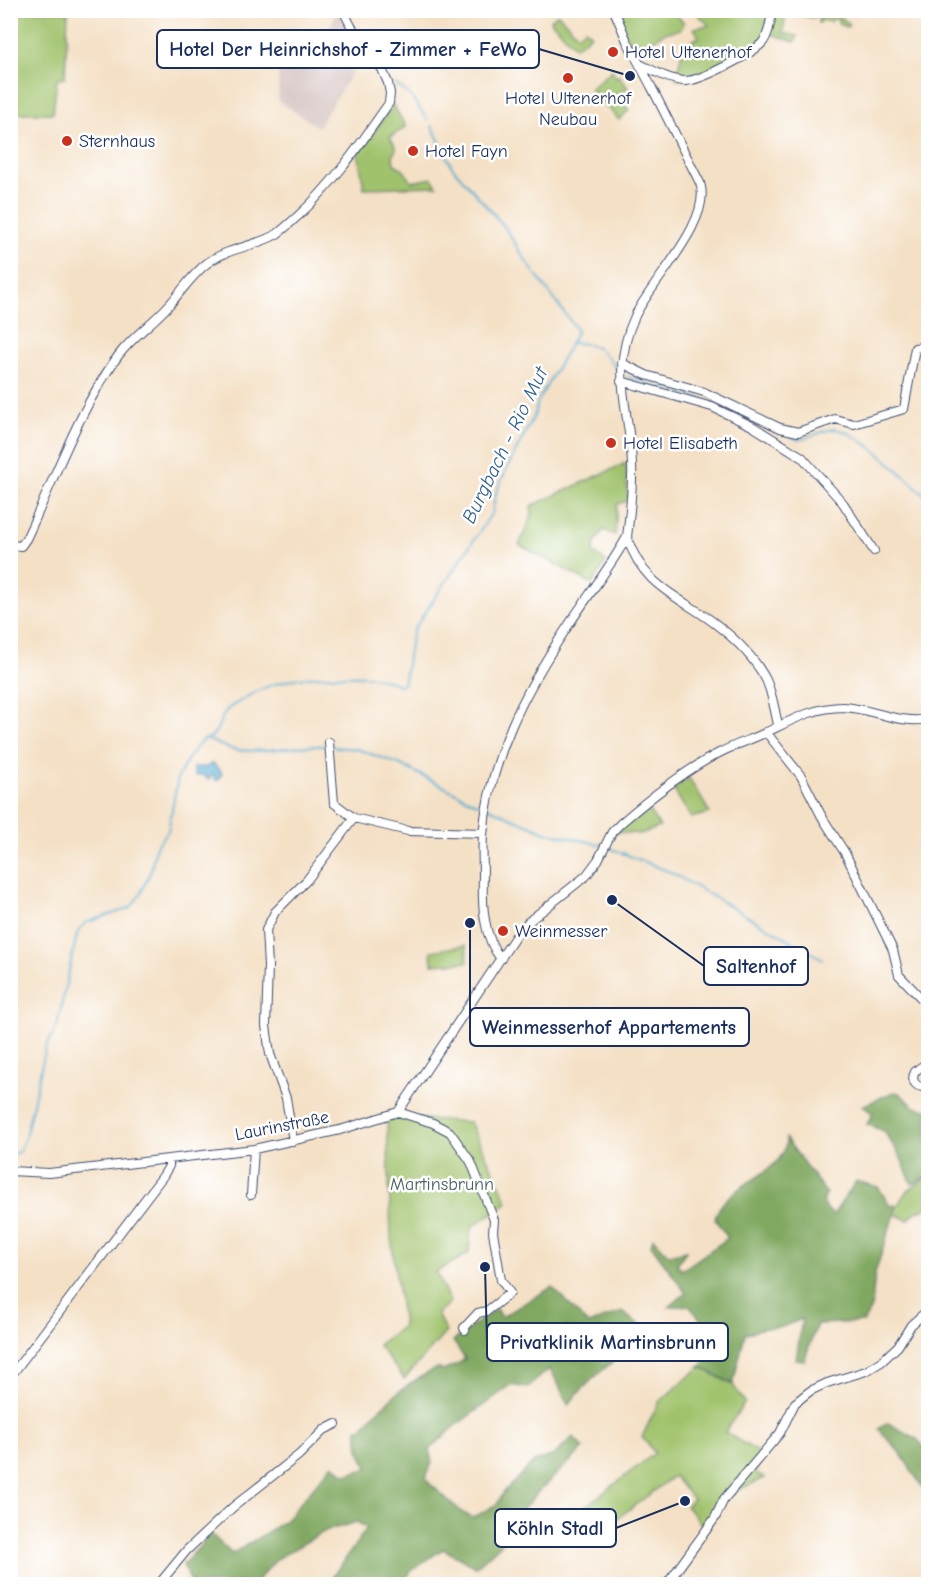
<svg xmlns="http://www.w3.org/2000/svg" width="939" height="1595" viewBox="0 0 939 1595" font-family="'Comic Neue',sans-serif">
  <rect width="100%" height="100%" fill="#fff"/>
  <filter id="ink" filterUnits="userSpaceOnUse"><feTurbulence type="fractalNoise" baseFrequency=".0167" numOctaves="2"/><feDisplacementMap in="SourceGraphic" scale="12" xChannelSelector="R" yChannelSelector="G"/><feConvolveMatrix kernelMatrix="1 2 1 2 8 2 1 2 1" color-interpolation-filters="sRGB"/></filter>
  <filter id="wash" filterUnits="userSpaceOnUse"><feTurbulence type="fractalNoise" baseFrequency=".008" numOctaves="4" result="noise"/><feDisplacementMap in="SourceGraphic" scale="24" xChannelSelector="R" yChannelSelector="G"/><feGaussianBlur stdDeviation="1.35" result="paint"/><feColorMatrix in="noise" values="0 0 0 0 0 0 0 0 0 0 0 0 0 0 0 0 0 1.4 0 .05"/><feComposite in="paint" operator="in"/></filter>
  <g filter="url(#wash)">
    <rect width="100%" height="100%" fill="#f4e0c5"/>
    <path fill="#d1bfbd" d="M337 11 366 50 318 127 278 101 279 50 324 41Z"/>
    <path fill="#a0c26c" stroke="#5e7865" stroke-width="1.5" d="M11 11H68L65 78 57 79 53 113H16L11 111Z
      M614 11H673L684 23 681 29 664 33 634 53Z
      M694 11H772L764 40 698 78 676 79 683 46 699 37 694 28 709 25Z
      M774 11H834L849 24 847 27 838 24 839 20 833 18 831 22 821 20 820 23H818L819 17 814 16 813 18 786 13 783 33 797 36 795 42 769 33Z
      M558 14 578 35 585 29 591 35 575 47 550 20Z
      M612 70 616 77 619 76 628 88 616 95 629 110 619 120 590 89Z
      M393 105 406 127 390 137 396 148 393 156 394 164 402 168 412 182 432 178 437 186 364 188 358 154Z
      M626 463 628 501 617 504 615 535 603 530 595 543 593 552 606 562 592 584 519 545 532 515 531 506Z
      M689 778 710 813 691 818 673 789Z
      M648 809 660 827 640 834 616 832Z
      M466 945 468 962 432 964 431 951Z
      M395 1117 470 1122 508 1202 471 1228 469 1253 436 1272 450 1302 437 1314 446 1332 404 1379 378 1345 403 1326 391 1237 387 1121Z
      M928 1177V1207L916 1212 908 1220 894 1214C901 1194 911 1187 928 1177Z
      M700 1367 733 1385 745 1402 725 1432 761 1454 756 1473 765 1478 738 1490 724 1499 706 1530 686 1506 693 1499 674 1476 579 1547 564 1523 655 1453 642 1437 659 1402Z"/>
    <path fill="#80a860" stroke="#4e6c5f" stroke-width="1.5" d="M893 1092 899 1093 915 1107 928 1110V1176L912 1184 900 1156 884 1131 867 1124 873 1113 862 1106Z
      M786 1139 826 1193 823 1205 833 1215 856 1181 878 1187 890 1206 897 1205 875 1273 872 1305 864 1322 817 1324 804 1361 796 1360 802 1319 782 1327 763 1328 745 1334 733 1384 700 1367 711 1354C715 1335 700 1317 688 1305L669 1307 686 1293 651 1245 653 1238 669 1255 686 1251 677 1264 682 1270 728 1238 715 1219C722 1183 788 1175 786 1139Z
      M552 1287 588 1324 622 1312 665 1343 645 1352 640 1344C616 1356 585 1384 568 1405 561 1392 558 1380 549 1369L527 1388 511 1385 458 1424 430 1449 432 1463 426 1477 429 1483 463 1513 473 1518 497 1504 504 1492 534 1462 554 1455 573 1437 584 1448 538 1492 517 1516 516 1525 503 1542 476 1567 443 1549 411 1571 402 1584H328L367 1528 357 1522 325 1531 278 1558 254 1584H192L183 1565 211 1534 232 1554 285 1521 333 1464 346 1475 368 1468 359 1450 357 1428H362C383 1403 409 1381 438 1368L443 1371 456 1365 465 1359 453 1341 496 1309 502 1317Z
      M888 1423 917 1439 928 1451V1496L901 1454 879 1429Z"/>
    <path fill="#53aad0" stroke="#376c97" stroke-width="1.5" d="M213 763 222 773 219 780H215L213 774 208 780 204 775 195 776 193 767H206Z"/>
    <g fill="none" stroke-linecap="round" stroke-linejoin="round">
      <path stroke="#53aad0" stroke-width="2" d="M395 84 409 94 428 120
        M432 126 452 167 504 226 526 261 577 330 571 343
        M627 377 702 399 799 440C808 438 826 429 834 429 860 430 909 481 928 498
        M209 740C216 743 224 747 231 749 256 755 298 744 327 746
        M333 747 357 749 399 764 472 801 546 832 602 845
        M607 847 670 872 823 959
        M10 1155 19 1152 25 1138 46 1047 57 1026 77 934 84 924 88 922 130 908 140 895 151 870 156 846 168 831 178 777 189 757 202 740C219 739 218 720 227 710 230 707 235 704 239 702 271 679 307 675 345 676 355 676 364 675 373 677 382 678 391 682 400 685L403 684C408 666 408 645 414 629L492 513 496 493 506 470 534 416 538 401 571 343C597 342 603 351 618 370"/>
    </g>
  </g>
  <g filter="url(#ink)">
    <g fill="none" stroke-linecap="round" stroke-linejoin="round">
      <g stroke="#3c4a6d" stroke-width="10">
        <path id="street" d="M640 64C654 71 669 80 684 81 699 82 754 53 763 42 769 34 771 20 772 10
          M622 363 646 375 704 392 780 428 798 432 835 419 854 424 904 409 915 348 928 346
          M621 381 712 407 752 426 802 457 843 503 874 551
          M627 537C644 589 679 595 717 625 734 638 753 657 764 676 772 689 774 709 778 724
          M10 545 21 546 26 539C55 478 78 411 118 356 133 336 153 323 169 305 181 292 192 275 206 264 226 248 255 247 277 234 284 229 291 222 298 216 334 183 361 143 389 103L390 93 388 83 382 69 351 26 343 10
          M766 732 801 776 822 817 845 853 893 950 899 975 921 998 928 999
          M354 818 408 831 483 833
          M501 959C483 937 482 904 483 876 483 862 482 848 483 835 490 758 524 692 566 629 586 598 609 569 627 537 630 513 633 488 632 464 630 409 609 372 635 316 651 282 713 221 700 183L651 86 627 41 614 10
          M928 1062C925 1065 918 1068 915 1072 909 1082 919 1090 928 1086
          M398 1112 515 937 528 922 586 876 598 860 612 832 621 823C651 797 684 771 719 753 734 745 750 740 765 733 790 721 814 707 843 707 870 708 902 725 928 719
          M398 1112 433 1123 450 1132 471 1162 494 1220 493 1232 501 1280 510 1293 487 1311 478 1313 464 1328 465 1330
          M293 1141 286 1098 270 1054 266 1026 268 966 266 930 275 912 307 880 354 818 334 803 329 742
          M10 1171 49 1173 254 1149 340 1130 398 1112
          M251 1195 254 1149
          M10 1377 163 1176 169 1166V1159
          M159 1584 187 1550 233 1507 299 1455 324 1430 336 1424
          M667 1584 715 1518 724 1499 780 1433 795 1403 810 1391 827 1383 866 1371 881 1362 898 1346 911 1325 928 1310"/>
      </g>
      <use href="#street" stroke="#fff" stroke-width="8"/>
    </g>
  </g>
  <g fill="#c8321e" stroke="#fff" stroke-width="2">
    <circle cx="613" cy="52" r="6"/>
    <circle cx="568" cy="78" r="6"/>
    <circle cx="67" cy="141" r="6"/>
    <circle cx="413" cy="151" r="6"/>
    <circle cx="611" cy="443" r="6"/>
    <circle cx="503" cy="931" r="6"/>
  </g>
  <g text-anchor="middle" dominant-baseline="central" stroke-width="5" stroke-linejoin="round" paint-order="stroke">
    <g font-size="18" fill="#1b2f5e" stroke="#fff" text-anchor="start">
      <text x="625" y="52">Hotel Ultenerhof</text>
      <text x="568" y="98" text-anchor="middle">Hotel Ultenerhof<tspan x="568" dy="21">Neubau</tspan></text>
      <text x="79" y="141">Sternhaus</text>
      <text x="425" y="151">Hotel Fayn</text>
      <text x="623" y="443">Hotel Elisabeth</text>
      <text x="515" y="931">Weinmesser</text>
    </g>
    <g font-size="18" fill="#1b2f5e" stroke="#fff">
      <text transform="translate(282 1126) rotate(-11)">Laurinstraße</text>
    </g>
    <g font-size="18" fill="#4a6263" stroke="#fff">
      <text x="442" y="1184">Martinsbrunn</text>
    </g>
    <g font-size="20" font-style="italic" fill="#31608c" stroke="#fff">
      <text transform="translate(505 445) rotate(-64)">Burgbach - Rio Mut</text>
    </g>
  </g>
  <path fill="none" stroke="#1b2f5e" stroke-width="2" d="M630 76L539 49M612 900L704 966M470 923L470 1027M485 1267L487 1342M685 1501L616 1528"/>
  <g fill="#1b2f5e" stroke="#fff" stroke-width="2">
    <circle cx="630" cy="76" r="6"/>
    <circle cx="612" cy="900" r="6"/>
    <circle cx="470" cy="923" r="6"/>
    <circle cx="485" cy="1267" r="6"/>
    <circle cx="685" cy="1501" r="6"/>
  </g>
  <g fill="#fff" stroke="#1b2f5e" stroke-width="2">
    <rect x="157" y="30" width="382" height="38" rx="6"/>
    <rect x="704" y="947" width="104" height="38" rx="6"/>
    <rect x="470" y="1008" width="279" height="38" rx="6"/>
    <rect x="487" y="1323" width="241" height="38" rx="6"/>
    <rect x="495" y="1509" width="121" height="38" rx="6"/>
  </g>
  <g font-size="20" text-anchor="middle" font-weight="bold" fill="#1b2f5e">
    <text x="348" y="56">Hotel Der Heinrichshof - Zimmer + FeWo</text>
    <text x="756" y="973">Saltenhof</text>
    <text x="609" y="1034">Weinmesserhof Appartements</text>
    <text x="608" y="1349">Privatklinik Martinsbrunn</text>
    <text x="555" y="1535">Köhln Stadl</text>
  </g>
  <rect width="939" height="1595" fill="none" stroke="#fff" stroke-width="36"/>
</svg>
